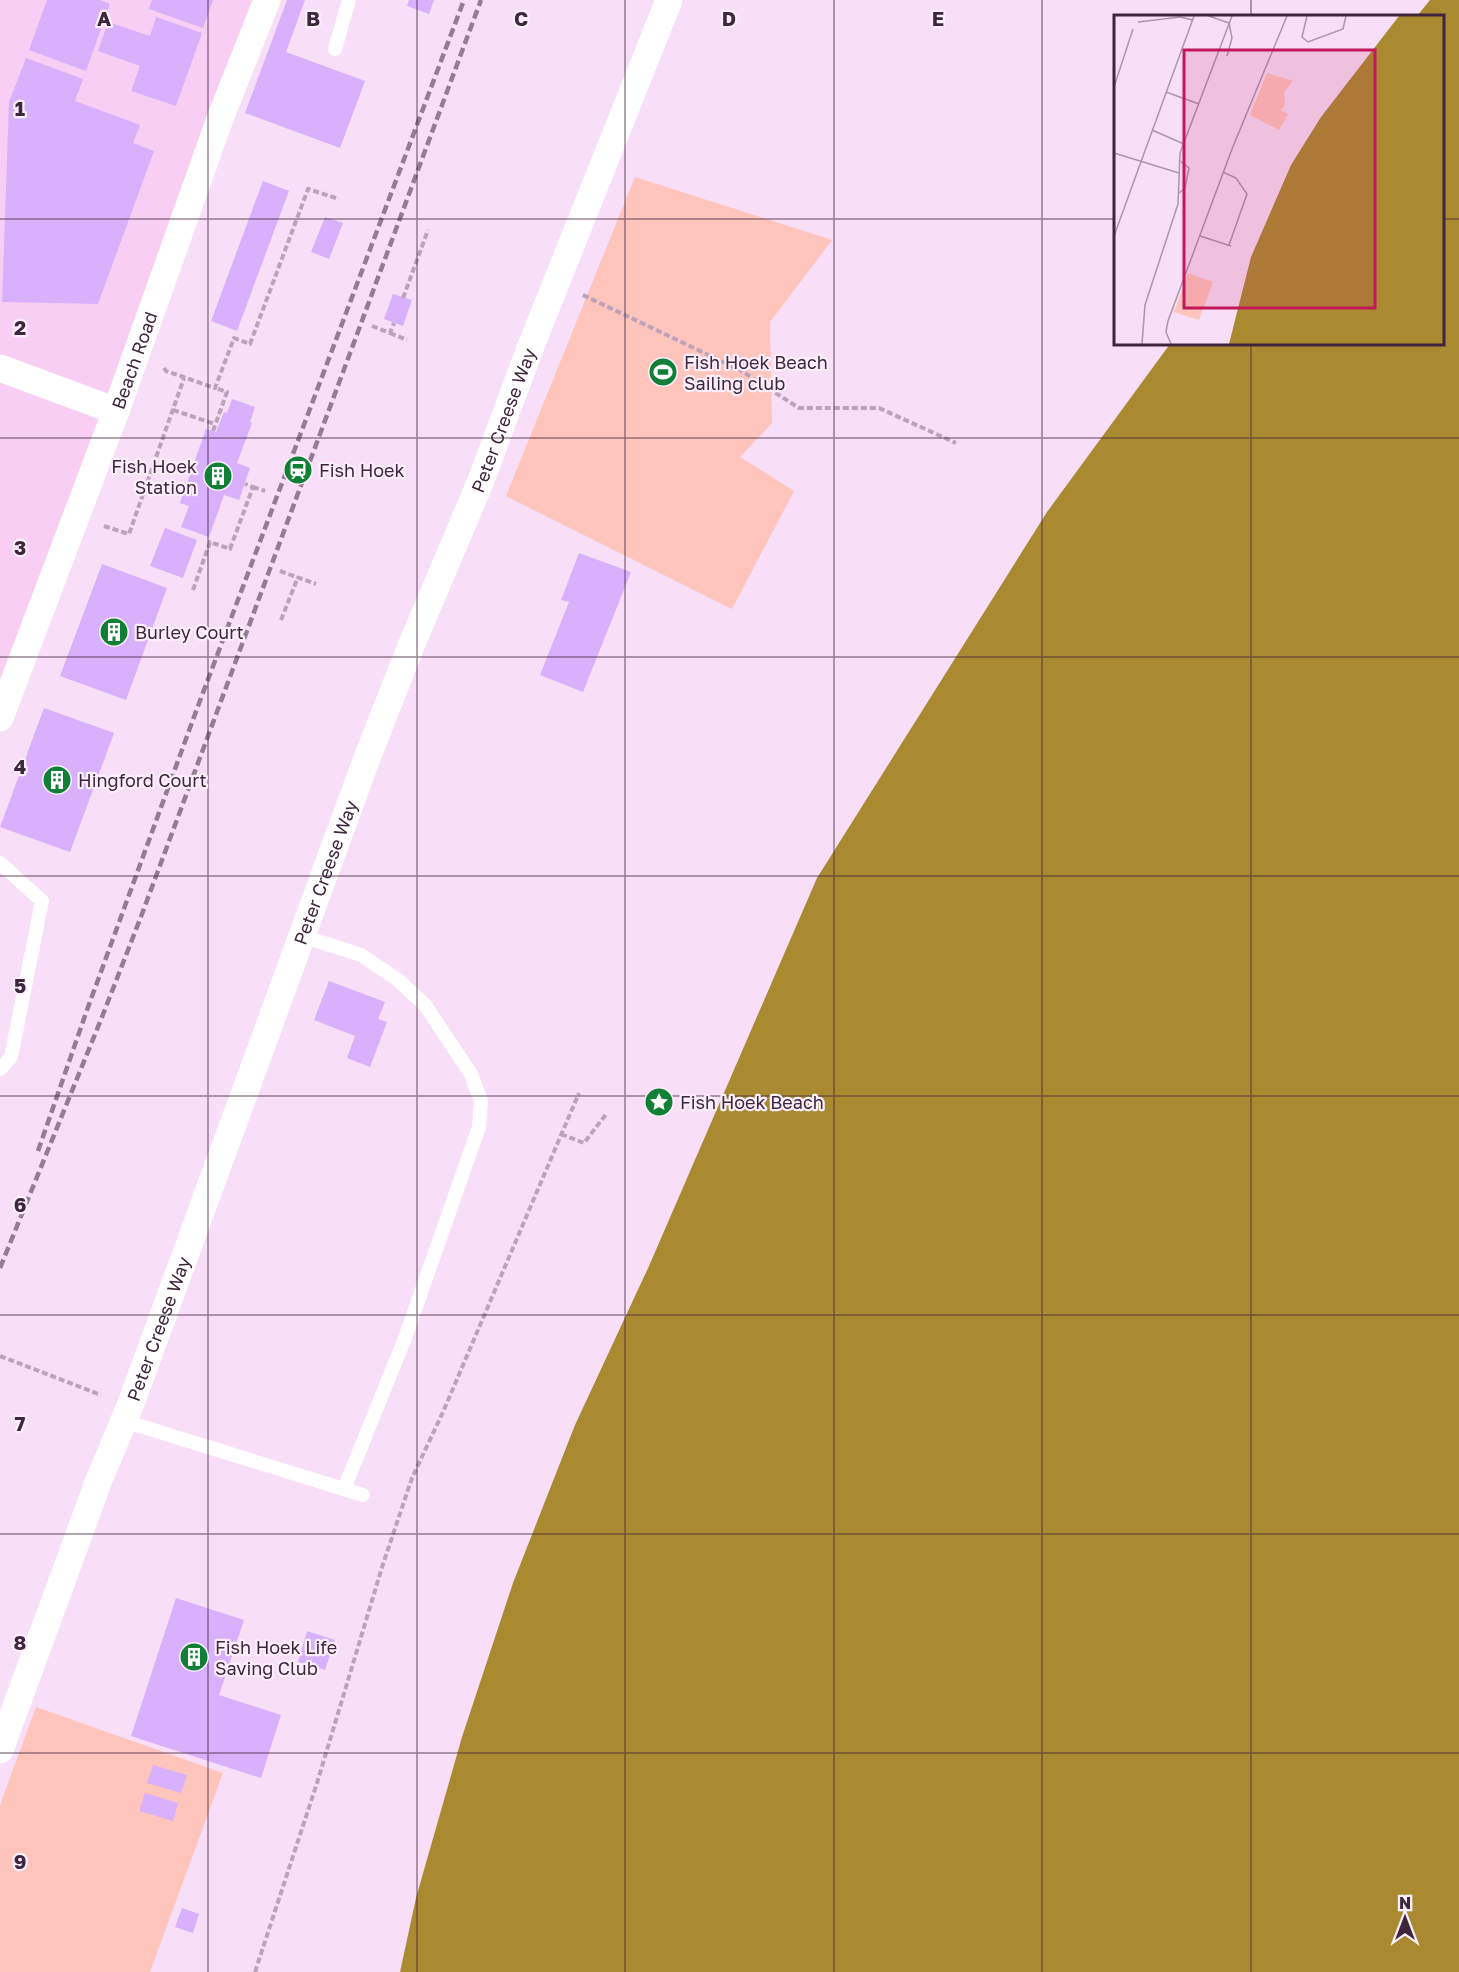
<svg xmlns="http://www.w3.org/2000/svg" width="1459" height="1972" viewBox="0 0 1459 1972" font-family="'Golos Text',sans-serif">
  <rect width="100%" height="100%" fill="#f8def6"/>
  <path fill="#f8cef5" d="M0 0H267L0 718Z"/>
  <path fill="#ffc4bb" d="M635 177 832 240 770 322 772 423 740 457 794 491 732 609 506 496Z
    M36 1707 223 1773 150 1972H0V1805Z"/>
  <path fill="#aa8a31" d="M1430 0H1459V1972H400L416 1898 462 1737 513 1583 575 1425 649 1266 817 878 1047 512 1170 344H1442V16H1417Z"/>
  <path fill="#d8b0fb" d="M47 0H100L110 4 86 71 29 50Z
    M152 0H213L203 28 149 9Z
    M287 0H305L286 52 365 81 340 148 245 113Z
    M409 0H434L429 14 407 6Z
    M156 17 202 33 176 106 131 91 140 66 98 51 108 22 150 36Z
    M26 58 83 79 75 101 140 125 133 143 154 151 98 304 2 302 9 102Z
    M263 181 289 191 237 331 211 321Z
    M325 217 343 223 329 259 311 252Z
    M393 294 412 300 403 326 384 319Z
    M232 399 255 407 250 422 252 423 237 463 250 468 239 500 224 495 209 537 181 527 189 506 180 503 206 429 216 432 224 412 227 413Z
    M165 528 197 540 183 578 150 566Z
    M579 553 631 572 583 692 540 675 569 602 561 600Z
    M102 564 167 588 126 700 60 676Z
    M44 708 114 733 70 852 0 827Z
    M329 981 385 1002 378 1019 387 1022 370 1067 347 1058 355 1036 314 1020Z
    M176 1598 244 1620 219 1695 281 1715 261 1778 131 1736Z
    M307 1631 335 1640 325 1670 298 1662Z
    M153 1765 187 1775 181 1793 147 1783Z
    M145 1793 178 1803 173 1821 139 1811Z
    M182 1908 199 1914 193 1933 175 1927Z"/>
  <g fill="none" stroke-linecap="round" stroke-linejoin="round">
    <path stroke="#bca2ba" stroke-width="4" stroke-dasharray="6 3" stroke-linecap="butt" d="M583 295 740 370 799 408H879L956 443
      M403 298 428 230
      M372 326 390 333 394 323
      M390 333 407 340
      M164 368 166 371 215 388 234 338 250 344 308 189 339 199
      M173 410 215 424
      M213 431 227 392 215 388
      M253 487 265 491
      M104 526 129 534 184 378
      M280 571 316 584
      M193 590 210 542 230 549 253 487 245 484
      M281 620 298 577
      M561 1134 584 1143 607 1113
      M0 1356 101 1395
      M255 1972 317 1783 383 1564 412 1478 443 1412 579 1093"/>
    <path stroke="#fff" stroke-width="14" d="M335 49 349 0
      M0 863 42 901 11 1057 0 1069
      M302 936 361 955 398 980 425 1005 471 1074 481 1101 479 1127 405 1338 344 1489
      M124 1421 363 1495"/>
    <g stroke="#fff" stroke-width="27">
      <path d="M0 368 116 411"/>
      <path id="s1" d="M0 718 116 411 221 116 267 0"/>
      <path id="s2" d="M0 1750 99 1480 130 1406 367 758 411 646 480 483 529 351 669 0"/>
    </g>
    <path stroke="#957b93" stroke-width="4.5" stroke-dasharray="9 4.5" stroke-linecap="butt" d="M38 1151 87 1010 198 706 464 0
      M0 1268 102 1017 142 914 481 0"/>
  </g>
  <path fill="none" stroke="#3f263d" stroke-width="1.5" stroke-opacity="0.55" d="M208 0V1972M417 0V1972M625 0V1972M834 0V1972M1042 0V1972M1251 0V16M0 219H1116M1442 219H1459M1251 344V1972M0 438H1459M0 657H1459M0 876H1459M0 1096H1459M0 1315H1459M0 1534H1459M0 1753H1459"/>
  <defs>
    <g id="stadium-disc" transform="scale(1.5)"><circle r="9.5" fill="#117f35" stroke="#fdf0fc"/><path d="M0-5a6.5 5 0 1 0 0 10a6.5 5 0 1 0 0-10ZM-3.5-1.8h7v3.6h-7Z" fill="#fff"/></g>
    <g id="station-disc" transform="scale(1.5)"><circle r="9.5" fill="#117f35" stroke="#fdf0fc"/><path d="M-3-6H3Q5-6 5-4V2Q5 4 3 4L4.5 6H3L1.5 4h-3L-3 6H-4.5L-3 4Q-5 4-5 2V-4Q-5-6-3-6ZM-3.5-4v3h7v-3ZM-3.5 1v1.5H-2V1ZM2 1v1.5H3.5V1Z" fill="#fff"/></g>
    <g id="building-disc" transform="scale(1.5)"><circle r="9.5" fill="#117f35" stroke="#fdf0fc"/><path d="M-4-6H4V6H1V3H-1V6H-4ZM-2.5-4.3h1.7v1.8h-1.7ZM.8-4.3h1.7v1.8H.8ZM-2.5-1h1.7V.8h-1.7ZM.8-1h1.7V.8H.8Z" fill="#fff"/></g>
    <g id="sight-disc" transform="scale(1.5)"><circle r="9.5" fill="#117f35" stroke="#fdf0fc"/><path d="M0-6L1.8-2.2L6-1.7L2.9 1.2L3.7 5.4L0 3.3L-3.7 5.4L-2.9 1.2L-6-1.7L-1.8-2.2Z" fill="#fff"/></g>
  </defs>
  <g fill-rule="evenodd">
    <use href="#stadium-disc" x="663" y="372"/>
    <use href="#station-disc" x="298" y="470"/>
    <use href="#building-disc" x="218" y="476"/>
    <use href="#building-disc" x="114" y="632"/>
    <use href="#building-disc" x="57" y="780"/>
    <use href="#sight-disc" x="659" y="1102"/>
    <use href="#building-disc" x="194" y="1657"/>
  </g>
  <g text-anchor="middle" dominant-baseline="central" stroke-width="4.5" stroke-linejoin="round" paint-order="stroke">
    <g font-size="18" fill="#3f263d" stroke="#fdf0fc">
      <text stroke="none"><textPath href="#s1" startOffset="382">Beach Road</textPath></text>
      <text stroke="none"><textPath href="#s2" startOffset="1422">Peter Creese Way</textPath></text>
      <text stroke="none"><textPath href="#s2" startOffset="936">Peter Creese Way</textPath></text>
      <text stroke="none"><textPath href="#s2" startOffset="450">Peter Creese Way</textPath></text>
    </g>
    <g font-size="18" fill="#3f263d" stroke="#fdf0fc" text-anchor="start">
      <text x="684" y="362">Fish Hoek Beach<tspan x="684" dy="21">Sailing club</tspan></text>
      <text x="197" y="466" text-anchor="end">Fish Hoek<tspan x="197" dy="21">Station</tspan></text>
      <text x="319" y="470">Fish Hoek</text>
      <text x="135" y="632">Burley Court</text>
      <text x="78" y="780">Hingford Court</text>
      <text x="680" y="1102">Fish Hoek Beach</text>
      <text x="215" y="1647">Fish Hoek Life<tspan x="215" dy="21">Saving Club</tspan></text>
    </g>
  </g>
  <g transform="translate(1114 15)">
    <rect width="330" height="330" fill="#f8def6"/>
    <path d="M153 58 179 66 170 77 171 90 167 95 174 99 165 115 136 100ZM74 258 99 267 85 305 60 297Z" fill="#ffc4bb"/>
    <path d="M285 1H330V329H115L137 242 177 150 207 102Z" fill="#aa8a31"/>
    <path fill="none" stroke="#ae94ac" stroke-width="1.5" d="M95 1 115 8M193 1 188 22 194 27 229 14 232 1M24 7 66 2 79 5M113 41 118 23 115 8M0 72 19 14M52 77 85 89M38 115 70 129M0 138 65 158M109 157 122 163 133 179 115 230M65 178 71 173 75 153 65 145M0 221 80 1M86 221 117 231M28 329 31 290 64 189 66 138 118 1M57 329 52 317 54 306 118 134 173 1"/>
    <path fill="#c2185b" fill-opacity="0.15" stroke="#c2185b" stroke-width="3" d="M70 35H261V293H70Z"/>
    <rect width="330" height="330" fill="none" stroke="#3f263d" stroke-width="3"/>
  </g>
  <g font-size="20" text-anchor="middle" font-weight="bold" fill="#3f263d" stroke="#fdf0fc" stroke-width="4.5" stroke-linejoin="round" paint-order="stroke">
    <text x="104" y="26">A</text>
    <text x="313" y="26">B</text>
    <text x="521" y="26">C</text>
    <text x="729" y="26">D</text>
    <text x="938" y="26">E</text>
    <text x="20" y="116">1</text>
    <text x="20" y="335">2</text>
    <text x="20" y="555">3</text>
    <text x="20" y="774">4</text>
    <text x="20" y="993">5</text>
    <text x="20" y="1212">6</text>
    <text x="20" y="1431">7</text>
    <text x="20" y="1650">8</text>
    <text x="20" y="1869">9</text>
  </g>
  <g transform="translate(1405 1918)" stroke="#fdf0fc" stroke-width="4.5" paint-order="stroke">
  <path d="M0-4.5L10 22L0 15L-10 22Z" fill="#3f263d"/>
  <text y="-9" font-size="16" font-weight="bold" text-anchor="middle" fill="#3f263d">N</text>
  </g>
</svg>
